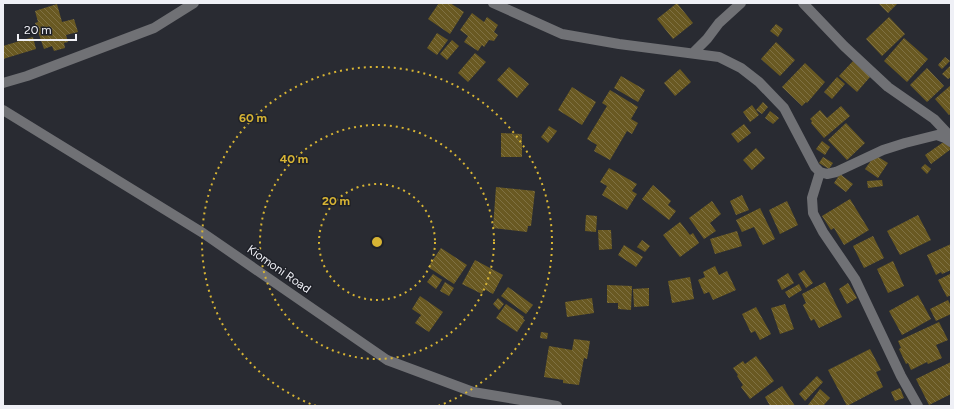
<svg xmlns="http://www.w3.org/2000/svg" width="954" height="409" viewBox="0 0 954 409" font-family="Figtree,sans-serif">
  <defs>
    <pattern id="building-back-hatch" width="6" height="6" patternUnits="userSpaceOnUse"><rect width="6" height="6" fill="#695922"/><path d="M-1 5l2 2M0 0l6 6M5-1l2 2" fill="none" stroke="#7f7143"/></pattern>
  </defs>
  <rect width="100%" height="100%" fill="#292b32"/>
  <path fill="url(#building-back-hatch)" d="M439 3H450L464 12 450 34 428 19Z
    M677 3 693 23 673 39 657 19Z
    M878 3H898L888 13Z
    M57 4 62 22 74 19 78 32 66 35 68 42 64 43 65 48 54 51 52 46 44 49 35 23 38 22 35 11Z
    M472 13 484 22 487 17 498 25 494 32 498 35 494 41 489 40 484 47 482 45 478 51 464 42 468 36 460 30Z
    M889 17 905 34 882 56 866 39Z
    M776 24 783 29 778 37 770 31Z
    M437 33 448 40 437 55 427 48Z
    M33 37 36 49 3 59V46Z
    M904 38 928 59 907 82 884 61Z
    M452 40 459 46 447 60 440 54Z
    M776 42 795 60 780 76 761 59Z
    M475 53 486 62 468 82 458 73Z
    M945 57 950 61 942 69 938 65Z
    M853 61 870 77 857 92 839 76Z
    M805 63 825 82 807 103 806 102 802 106 782 87Z
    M950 66 951 77 948 79 942 74Z
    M509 67 529 84 517 98 497 80Z
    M927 68 944 86 927 102 910 85Z
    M680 69 691 82 675 96 664 83Z
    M621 76 645 90 638 102 614 88Z
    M837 77 845 84 832 99 824 92Z
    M951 85V114L949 115 935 99Z
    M572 87 596 102 582 125 558 110Z
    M610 90 638 107 631 119 638 123 632 134 627 131 610 160 594 151 597 145 587 139 607 106 602 103Z
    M763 102 768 107 762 114 756 110Z
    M752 105 759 115 750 122 743 112Z
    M841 106 850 116 824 138 811 123 812 121 810 119 820 110 827 118Z
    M770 111 779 118 773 124 765 118Z
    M846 123 865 143 847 160 828 140Z
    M744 124 751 133 738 143 731 134Z
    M549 126 557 131 548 143 541 137Z
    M501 133 522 134V157H501Z
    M822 141 830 147 825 155 816 149Z
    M945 141 951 149 931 164 925 155Z
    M756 148 765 158 752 170 743 160Z
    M875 155 888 163 878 178 865 169Z
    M823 157 833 163 829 169 819 163Z
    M925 164 931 169 927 174 921 168Z
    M609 168 637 184 632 191 637 194 627 210 602 195 607 186 600 182Z
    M840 174 853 184 846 192 834 183Z
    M882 180 883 186 868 188 867 181Z
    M653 185 671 201 668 205 676 211 669 220 642 199Z
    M496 187 535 191 531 226H528L527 232 493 228Z
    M742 195 749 210 736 215 730 201Z
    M850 199 869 230 844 245 834 228 831 230 822 216Z
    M712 201 721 214 710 223 716 231 704 239 689 218Z
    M787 201 798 225 780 234 769 210Z
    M760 208 775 239 763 245 754 227 742 232 736 220Z
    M586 215 597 216 596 232 585 231Z
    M918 215 931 240 900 255 887 231Z
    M680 222 690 235 693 233 699 243 680 257 663 235Z
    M598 230H611L612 249 599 250Z
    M737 231 742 246 715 254 710 239Z
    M873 236 884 258 864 268 853 246Z
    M642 240 650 246 645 252 637 247Z
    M951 244V270L942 274 941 272 936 275 927 255Z
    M624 245 643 257 636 267 618 255Z
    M441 248 467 265 454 284 428 267Z
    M475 260 503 275 493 294 484 289 482 294 462 284Z
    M893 261 904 286 888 293 877 269Z
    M715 266 719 275 727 271 736 290 713 300 709 292 704 294 698 280 705 277 703 272Z
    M804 270 813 283 806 288 798 274Z
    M788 273 794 283 782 290 777 280Z
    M433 274 442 280 436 289 427 282Z
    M950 274 951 277V295L947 297 938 280Z
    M690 277 694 299 672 303 668 281Z
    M445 282 454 288 449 296 440 291Z
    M825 282 842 317 819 328 814 319 811 321 803 305 806 303 802 294Z
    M848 283 857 298 847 304 839 289Z
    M799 284 802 290 789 298 785 292Z
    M607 285 632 286 631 310 618 309V303H607Z
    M508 287 533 305 526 314 501 296Z
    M649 288V306L634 307 633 289Z
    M918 295 931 319 902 335 889 311Z
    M420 296 443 312 429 332 415 323 421 315 412 309Z
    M498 298 504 304 499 310 493 304Z
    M592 298 594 313 567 317 565 302Z
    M948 300 951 306V314L936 321 930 309Z
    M506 304 524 317 523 319 525 320 517 332 496 318Z
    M785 304 794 329 780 334 771 308Z
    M756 307 771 334 760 340 755 331 751 333 742 314Z
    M939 322 948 340 936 345 942 358 928 364 927 362 911 370 908 363 906 364 899 349 901 348 898 341Z
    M541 332 548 333 547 339 540 338Z
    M574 339 590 341 587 359 584 358 579 385 563 383V380L544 377 549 346 572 350Z
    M870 349 881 370 876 372 883 387 847 406 828 370Z
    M756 356 774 381 750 399 741 387 743 385 737 376 738 375 733 368 743 361 745 364Z
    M951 362V394L929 405 916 379Z
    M817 376 823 382 805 401 799 394Z
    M782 386 795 406H770L765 397Z
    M900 388 904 398 895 401 891 392Z
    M820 389 830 398 823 406H809L808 405Z"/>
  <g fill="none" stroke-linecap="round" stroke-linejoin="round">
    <path stroke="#707175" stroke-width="10" d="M493 3 562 34 619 44 719 57 741 68 759 82 784 108 815 167 820 172 827 174 836 172 883 150 905 143 937 135 945 138 951 142
      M803 3 844 46 888 87 934 119 951 137
      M693 53 707 39 719 23 741 3
      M3 83 27 76 154 28 194 3
      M3 110 203 233 387 360 473 392 557 406
      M820 172 812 198 813 213 823 232 855 279 901 376 918 406"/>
  </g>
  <g fill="none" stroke="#d7b434" stroke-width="2" stroke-dasharray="2 4">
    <circle cx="377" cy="242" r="58"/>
    <circle cx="377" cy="242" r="117"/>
    <path d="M316 406A175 175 0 1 1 438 406"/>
  </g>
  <g text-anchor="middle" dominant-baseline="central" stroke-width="3" stroke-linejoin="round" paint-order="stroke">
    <g font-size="12" fill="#eff0f6" stroke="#1f2128">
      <text transform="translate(279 269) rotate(35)">Kiomoni Road</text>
    </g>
  </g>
  <circle cx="377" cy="242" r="6" fill="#d7b434" stroke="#1f2128" stroke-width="2"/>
  <g font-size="12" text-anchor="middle" font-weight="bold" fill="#d7b434" stroke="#1f2128" stroke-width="3" stroke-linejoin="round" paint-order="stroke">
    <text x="253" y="122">60 m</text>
    <text x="294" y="163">40 m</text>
    <text x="336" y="205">20 m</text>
  </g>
  <rect width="954" height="409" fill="none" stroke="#eff0f6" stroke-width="8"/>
  <path d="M18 34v6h58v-6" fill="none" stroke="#eff0f6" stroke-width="2"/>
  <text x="24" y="34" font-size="12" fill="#eff0f6" stroke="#1f2128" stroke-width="3" paint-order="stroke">20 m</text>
</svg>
